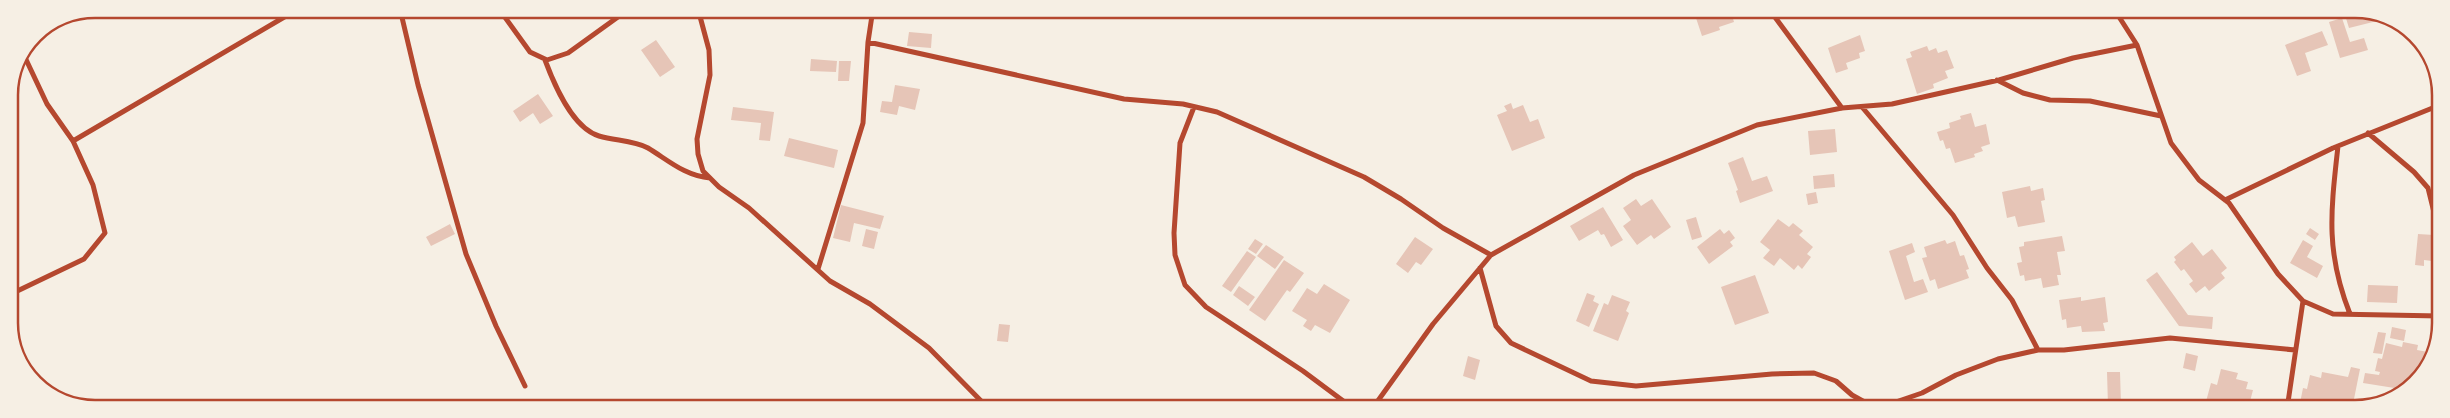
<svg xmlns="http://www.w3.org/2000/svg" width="2450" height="418" viewBox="0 0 2450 418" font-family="'IBM Plex Sans',sans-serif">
  <rect width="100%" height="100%" fill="#f6efe4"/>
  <path fill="#e6c5b7" d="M1693 9H1730L1734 22 1719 27 1720 30 1702 36Z
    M2363 10 2380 16 2381 20 2349 28 2345 15Z
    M2342 18 2350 42 2364 38 2368 50 2340 58 2329 22Z
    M2322 31 2328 45 2305 53 2311 71 2297 76 2285 45Z
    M909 32 932 34 931 48 907 46Z
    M1860 35 1865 51 1859 53 1860 58 1846 63 1848 69 1836 73 1828 48Z
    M656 40 675 67 660 77 641 50Z
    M1927 46 1929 51 1936 48 1938 53 1947 50 1954 68 1945 71 1948 78 1933 84 1934 88 1917 94 1906 59 1912 57 1910 52Z
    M811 59 837 61 836 72 810 71Z
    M839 61H851L849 81H838Z
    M895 85 920 89 915 110 899 106 897 115 880 112 882 101 892 102Z
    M538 94 553 116 540 124 533 113 520 122 513 111Z
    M1511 103 1513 109 1523 105 1530 122 1538 119 1545 138 1512 151 1497 115 1507 111 1504 106Z
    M733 107 774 112 770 141 759 140 761 123 731 120Z
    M1971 113 1975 127 1986 124 1990 144 1981 147 1983 151 1974 154 1975 157 1955 163 1950 148 1946 149 1943 140 1940 141 1937 132 1950 128 1949 123 1961 119 1960 116Z
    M1835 129 1837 152 1810 155 1808 131Z
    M789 138 838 150 834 168 784 156Z
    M1743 157 1752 181 1767 176 1773 191 1740 203 1736 191 1738 190 1728 163Z
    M1834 174 1835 187 1814 189 1813 176Z
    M2030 186 2031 191 2043 188 2045 200 2041 201 2045 222 2018 227 2015 216 2007 218 2002 192Z
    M1816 192 1818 203 1808 205 1806 194Z
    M1636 199 1641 206 1652 199 1671 227 1654 239 1651 235 1637 245 1623 226 1631 220 1623 208Z
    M841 205 884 216 880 229 854 223 850 242 833 238Z
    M1603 207 1623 240 1611 247 1604 234 1601 235 1598 230 1579 241 1570 226Z
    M1696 217 1702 237 1692 240 1686 220Z
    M1778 219 1789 227 1793 223 1803 231 1799 235 1813 247 1807 254 1811 257 1802 269 1798 265 1794 270 1780 258 1774 266 1763 258 1770 250 1760 242Z
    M450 224 455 234 431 246 426 237Z
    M2310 228 2319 234 2315 240 2306 234Z
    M866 229 878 232 874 249 862 246Z
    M1720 229 1724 234 1729 230 1735 238 1730 242 1733 246 1709 264 1697 247Z
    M2418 234 2434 235 2432 261 2424 260V266L2415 265Z
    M2062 236 2065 251 2057 252 2061 275H2057L2059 285 2043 288 2041 278 2025 281 2024 275 2020 276 2017 263 2022 262 2019 247 2024 246V242Z
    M1415 237 1433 249 1421 265 1416 262 1408 273 1396 264Z
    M1255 239 1263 244 1256 254 1248 249Z
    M1945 240 1947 244 1955 241 1960 256 1964 255 1969 269 1966 270 1969 278 1938 289 1935 279 1930 281 1922 258 1927 257 1924 247Z
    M2303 240 2313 246 2307 257 2323 266 2317 278 2290 263Z
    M2192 242 2203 256 2212 249 2227 268 2221 273 2225 278 2209 291 2205 286 2196 293 2189 284 2193 281 2184 269 2181 271 2174 262 2176 260 2174 257Z
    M1912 243 1915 252 1906 256 1914 282 1923 279 1928 292 1905 300 1889 251Z
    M1266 245 1284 257 1275 269 1257 256Z
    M1247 251 1256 257 1231 292 1222 286Z
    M1284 260 1304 273 1290 292 1287 290 1265 321 1249 310Z
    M2157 272 2188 315 2213 317 2212 329 2179 326 2146 280Z
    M1755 275 1769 313 1735 325 1721 287Z
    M1324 284 1350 300 1330 333 1315 325 1311 331 1303 326 1307 320 1292 311 1307 288 1317 294Z
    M2368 285 2398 286 2397 303 2367 302Z
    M1239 286 1255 297 1248 306 1233 295Z
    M1587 293 1595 296 1593 301 1599 304 1589 327 1576 321Z
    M1612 295 1630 302 1626 311 1629 313 1618 341 1593 331 1604 303 1608 305Z
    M2081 297V301L2105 297 2108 322 2103 323 2105 331 2082 332 2081 326 2067 328 2066 319 2062 320 2059 300Z
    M999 324 1010 325 1008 342 997 341Z
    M2392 327 2406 330 2404 341 2390 338Z
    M2378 332 2386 333 2382 354 2373 353Z
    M2403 342 2418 345 2417 350 2428 352 2427 360 2412 388 2407 390 2363 383 2365 373 2379 375 2380 372 2375 371 2378 358 2382 359 2386 343 2402 347Z
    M2186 353 2198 356 2195 371 2183 368Z
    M1468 356 1480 360 1475 380 1463 376Z
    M2351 367 2360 369 2352 409H2329L2331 401 2323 399 2321 408H2299L2303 388 2307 389 2310 375 2321 378 2322 372 2348 377Z
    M2221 369 2238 373 2236 379 2248 382 2246 389 2253 390 2248 409H2204L2211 383 2217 385Z
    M2107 372H2120L2121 405 2108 406Z"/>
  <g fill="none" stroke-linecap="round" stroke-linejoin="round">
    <path stroke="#b5482f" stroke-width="5" d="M400 9 418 85 466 254 496 326 525 386
      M499 9 530 52 547 60 568 53 629 9
      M698 9 709 50 710 75 697 139 698 154 703 171 719 187 749 208 830 281 870 304 929 348 989 409
      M1769 9 1842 108
      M2114 9 2137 45 2171 143 2199 180 2229 203 2278 274 2303 301 2333 314 2440 316
      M868 42 1124 99 1183 104 1217 112 1364 177 1401 199 1443 228 1491 255
      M545 60C554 84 572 128 599 136 615 141 633 140 648 148 668 160 685 176 710 178
      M1997 80 2023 93 2050 100 2090 101 2161 116
      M1194 107 1180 143 1174 233 1175 255 1185 285 1206 307 1303 371 1354 409
      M1862 107 1953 215 1987 268 2012 300 2038 350
      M2368 133 2414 172 2428 188 2440 237
      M73 141 298 9
      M2338 146C2331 210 2325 251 2350 314
      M2225 200 2333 148 2440 105
      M1480 268 1496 326 1511 343 1591 381 1636 386 1772 374 1814 373 1836 381 1852 395 1870 405 1884 406 1922 393 1956 375 1998 359 2038 350H2064L2170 338 2295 350
      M818 269 863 123 868 42 873 9
      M11 294 84 259 105 233 93 185 73 141 47 104 22 51
      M1372 409 1433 324 1491 255 1634 175 1757 125 1842 108 1892 104 1999 80 2073 58 2137 45
      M2287 409 2303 301"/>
  </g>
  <path d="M0 0H2450V418H0ZM95 18H2355A77 77 0 0 1 2432 95V323A77 77 0 0 1 2355 400H95A77 77 0 0 1 18 323V95A77 77 0 0 1 95 18Z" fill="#f6efe4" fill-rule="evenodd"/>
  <path fill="none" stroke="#b5482f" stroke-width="2.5" d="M95 18H2355A77 77 0 0 1 2432 95V323A77 77 0 0 1 2355 400H95A77 77 0 0 1 18 323V95A77 77 0 0 1 95 18Z"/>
</svg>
